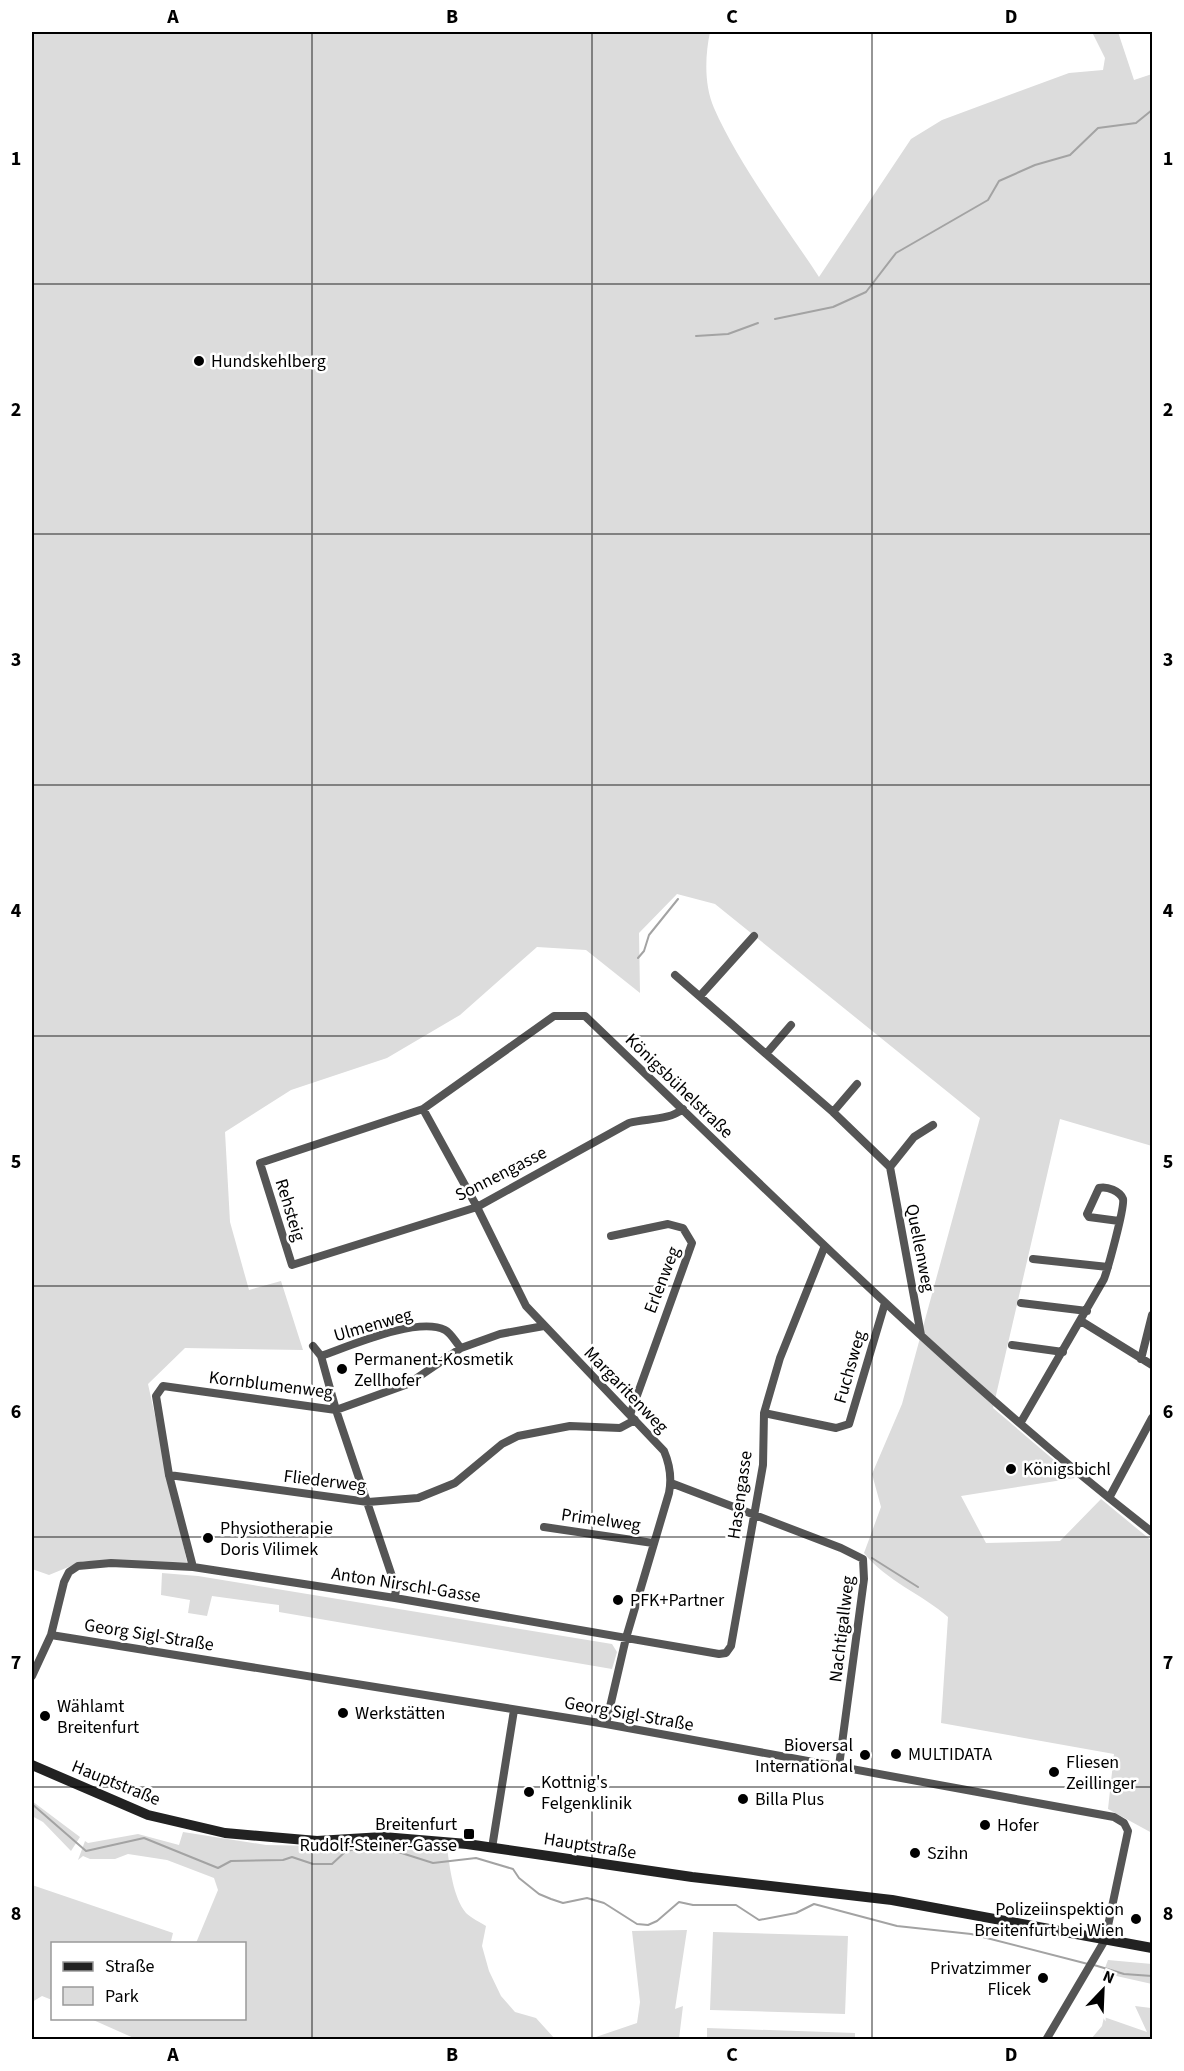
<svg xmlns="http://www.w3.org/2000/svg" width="1184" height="2071" viewBox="0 0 1184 2071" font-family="'Source Sans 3',sans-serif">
  <rect width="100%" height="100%" fill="#fff"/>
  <path fill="#dcdcdc" d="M32 32H710C705 56 704 85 714 108 739 165 785 225 819 277L911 139 942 120 1069 73 1103 70 1105 58 1092 32H1118L1134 80 1152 74V1146L1060 1119 993 1408 1075 1478 961 1496 986 1543 1060 1541 1101 1499 1152 1541V1833L1108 1809 1114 1754 941 1723 948 1617C922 1594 886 1581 864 1553L881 1507 872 1474 902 1404 980 1118 715 904 677 894 639 933 640 993 586 950 537 947 460 1015 387 1058 291 1090 225 1132 230 1222 249 1290 281 1281 303 1350 185 1348 148 1384 187 1562 83 1561 49 1575 32 1569Z
    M162 1573 198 1576 612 1644 617 1652 612 1669 279 1612V1605L212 1596 207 1616 188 1613 190 1600 161 1595Z
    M32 1801 80 1837 71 1851 43 1822 32 1816Z
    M183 1832 266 1845 318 1846 382 1842 447 1848C450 1868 453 1897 466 1913 471 1918 480 1922 486 1926L482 1946 489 1971 501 1996 515 2012 536 2018 555 2039H136L91 2019 244 2018V1944L196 1943 218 1890 214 1878 167 1860 128 1854 115 1859H90L83 1856 78 1860 85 1841 88 1843 138 1834 179 1845Z
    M32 1885 173 1933 171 1941 181 1943 52 1944V2000L42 1996 32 2002Z
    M687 1930 675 2009 683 2006 679 2039H590L637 2023 640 2002 632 1931Z
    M713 1932 848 1936 845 2014 710 2010Z
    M1108 1960 1152 1964V1984L1103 1973Z
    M1152 2004V2039H1091L1102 2026 1104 2017 1147 2032 1135 2006 1151 2008Z
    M707 2028 855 2033V2039H707Z"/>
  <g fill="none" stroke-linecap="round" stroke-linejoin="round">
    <path stroke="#a3a3a3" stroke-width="2" d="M775 319 833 307 866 292 896 253 988 200 999 181 1035 165 1070 155 1098 128 1136 123 1152 110
      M696 336 728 334 758 323
      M638 958 644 951 649 935 678 899
      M872 1558 918 1587
      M32 1804 86 1851 144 1838 218 1868 231 1861 283 1860 292 1857 313 1864H332L346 1851 361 1848 392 1850 433 1863 476 1858 513 1869 519 1878 539 1894 551 1899 563 1903 587 1898 604 1903 637 1924 648 1925 657 1921 679 1902 693 1905H736L759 1920 796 1913 814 1904 897 1926 971 1934 1088 1964
      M1094 1965 1124 1974 1152 1976"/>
    <path stroke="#555" stroke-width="8" d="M675 975 833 1112 890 1167 921 1335
      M700 996 754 936
      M766 1054 791 1025
      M423 1109 477 1207 526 1306 664 1451C670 1465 672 1478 669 1493L626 1638 606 1724
      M683 1109C668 1121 646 1118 629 1123L477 1207 292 1265 260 1163 423 1109 554 1016H585C770 1192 950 1375 1152 1532
      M833 1112 857 1084
      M890 1167 914 1137 933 1125
      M611 1236 668 1224 683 1228 692 1243 630 1415
      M1033 1259 1108 1267
      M1021 1303 1087 1311
      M1081 1321 1152 1365
      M1012 1345 1063 1352
      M313 1346 321 1356 336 1410 396 1588 395 1598
      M321 1356C350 1346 418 1316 445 1330 451 1333 456 1343 461 1348
      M1141 1359 1152 1315
      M764 1413 836 1428 849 1424 885 1303
      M1021 1422 1104 1279C1108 1268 1125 1207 1123 1199 1120 1191 1107 1186 1099 1188L1087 1214 1089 1217 1119 1221
      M169 1475 368 1502 418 1498 455 1483 502 1444 518 1436 570 1426 620 1428 635 1420
      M671 1483 841 1548 863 1559 864 1579 839 1766
      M1109 1498 1152 1418
      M544 1527 653 1543
      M193 1567 169 1475 156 1396 163 1386 336 1410 408 1384 461 1348 500 1334 544 1326
      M51 1635 606 1724 1114 1817 1124 1823 1128 1831 1105 1940 1046 2040
      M32 1676 51 1635 64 1582 69 1572 78 1566 111 1563 193 1567 395 1598 719 1654 726 1653 731 1646 763 1465 764 1413 780 1358 824 1248
      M492 1848 514 1710"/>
    <path stroke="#222" stroke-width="10" d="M32 1765 148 1815 225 1833 317 1841 383 1837 467 1844 692 1877 892 1900 1152 1948"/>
  </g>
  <path fill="none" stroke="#000" stroke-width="1.5" stroke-opacity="0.55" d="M312 32V2040M592 32V2040M872 32V2040M32 284H1152M32 534H1152M32 785H1152M32 1036H1152M32 1286H1152M32 1537H1152M32 1787H1152"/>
  <g fill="#000" stroke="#fff" stroke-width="2">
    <circle cx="199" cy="361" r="6"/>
    <circle cx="342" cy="1369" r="6"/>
    <circle cx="1011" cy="1469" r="6"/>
    <circle cx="208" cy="1538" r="6"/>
    <circle cx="618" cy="1600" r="6"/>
    <circle cx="343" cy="1713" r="6"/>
    <circle cx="45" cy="1716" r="6"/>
    <circle cx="896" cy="1754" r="6"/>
    <circle cx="865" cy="1755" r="6"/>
    <circle cx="1054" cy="1772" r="6"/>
    <circle cx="529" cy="1792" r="6"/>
    <circle cx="743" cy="1799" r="6"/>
    <circle cx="985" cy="1825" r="6"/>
    <rect x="463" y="1828" width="12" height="12" rx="3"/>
    <circle cx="915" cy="1853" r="6"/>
    <circle cx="1136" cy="1919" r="6"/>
    <circle cx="1043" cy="1978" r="6"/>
  </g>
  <g text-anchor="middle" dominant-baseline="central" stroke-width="5" stroke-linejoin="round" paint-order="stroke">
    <g font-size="18" fill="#000" stroke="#fff" text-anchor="start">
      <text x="211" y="361">Hundskehlberg</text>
      <text x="354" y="1359">Permanent-Kosmetik<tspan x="354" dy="21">Zellhofer</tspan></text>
      <text x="1023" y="1469">Königsbichl</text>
      <text x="220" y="1528">Physiotherapie<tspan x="220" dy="21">Doris Vilimek</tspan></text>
      <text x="630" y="1600">PFK+Partner</text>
      <text x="57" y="1706">Wählamt<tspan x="57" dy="21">Breitenfurt</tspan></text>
      <text x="355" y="1713">Werkstätten</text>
      <text x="853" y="1745" text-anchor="end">Bioversal<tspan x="853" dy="21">International</tspan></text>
      <text x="908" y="1754">MULTIDATA</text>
      <text x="1066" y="1762">Fliesen<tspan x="1066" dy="21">Zeillinger</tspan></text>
      <text x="541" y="1782">Kottnig's<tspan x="541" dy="21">Felgenklinik</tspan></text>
      <text x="755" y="1799">Billa Plus</text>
      <text x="457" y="1824" text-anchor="end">Breitenfurt<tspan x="457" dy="21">Rudolf-Steiner-Gasse</tspan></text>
      <text x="997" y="1825">Hofer</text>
      <text x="927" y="1853">Szihn</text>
      <text x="1124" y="1909" text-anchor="end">Polizeiinspektion<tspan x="1124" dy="21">Breitenfurt bei Wien</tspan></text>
      <text x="1031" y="1968" text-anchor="end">Privatzimmer<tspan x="1031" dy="21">Flicek</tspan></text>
    </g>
    <g font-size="18" fill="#000" stroke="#fff">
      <text transform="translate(679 1086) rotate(44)">Königsbühelstraße</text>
      <text transform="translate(501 1174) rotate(-27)">Sonnengasse</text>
      <text transform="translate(290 1210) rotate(73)">Rehsteig</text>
      <text transform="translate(920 1248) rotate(79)">Quellenweg</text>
      <text transform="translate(662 1280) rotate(-69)">Erlenweg</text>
      <text transform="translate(373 1325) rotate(-16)">Ulmenweg</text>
      <text transform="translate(850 1367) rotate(-74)">Fuchsweg</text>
      <text transform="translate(271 1385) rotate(7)">Kornblumenweg</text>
      <text transform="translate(626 1390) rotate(46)">Margaritenweg</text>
      <text transform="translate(325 1481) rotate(7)">Fliederweg</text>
      <text transform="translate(740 1495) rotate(-82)">Hasengasse</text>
      <text transform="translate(601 1520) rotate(8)">Primelweg</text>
      <text transform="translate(406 1585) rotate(9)">Anton Nirschl-Gasse</text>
      <text transform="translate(842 1629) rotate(-83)">Nachtigallweg</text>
      <text transform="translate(149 1635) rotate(9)">Georg Sigl-Straße</text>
      <text transform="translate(629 1714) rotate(10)">Georg Sigl-Straße</text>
      <text transform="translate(116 1783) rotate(22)">Hauptstraße</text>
      <text transform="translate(590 1846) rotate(9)">Hauptstraße</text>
    </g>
  </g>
  <rect width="1184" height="2071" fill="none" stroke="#ffffff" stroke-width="66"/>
  <rect x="51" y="1942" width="195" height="78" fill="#ffffff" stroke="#999999" stroke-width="1.5"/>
  <rect x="63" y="1962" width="30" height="9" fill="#222222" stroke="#999999" stroke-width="1.5"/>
  <text x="105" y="1972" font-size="18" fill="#000000">Straße</text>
  <rect x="63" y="1987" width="30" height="18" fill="#dcdcdc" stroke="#999999" stroke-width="1.5"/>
  <text x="105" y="2002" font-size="18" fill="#000000">Park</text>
  <g transform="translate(1103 1990) rotate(23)" stroke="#ffffff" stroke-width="4.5" paint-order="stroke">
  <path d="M0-4.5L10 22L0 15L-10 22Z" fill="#000000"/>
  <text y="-9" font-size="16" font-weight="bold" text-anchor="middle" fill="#000000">N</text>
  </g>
  <rect x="33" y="33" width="1118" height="2005" fill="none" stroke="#000" stroke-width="2"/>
  <g font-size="20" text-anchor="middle" font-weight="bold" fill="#000">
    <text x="173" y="23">A</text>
    <text x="452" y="23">B</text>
    <text x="732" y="23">C</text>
    <text x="1011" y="23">D</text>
    <text x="16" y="165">1</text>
    <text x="1168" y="165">1</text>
    <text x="16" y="416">2</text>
    <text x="1168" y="416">2</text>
    <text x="16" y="666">3</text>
    <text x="1168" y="666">3</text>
    <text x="16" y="917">4</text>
    <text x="1168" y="917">4</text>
    <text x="16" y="1168">5</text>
    <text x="1168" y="1168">5</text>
    <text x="16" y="1418">6</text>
    <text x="1168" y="1418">6</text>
    <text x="16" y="1669">7</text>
    <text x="1168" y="1669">7</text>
    <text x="16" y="1920">8</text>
    <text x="1168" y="1920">8</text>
    <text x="173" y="2061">A</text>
    <text x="452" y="2061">B</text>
    <text x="732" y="2061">C</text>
    <text x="1011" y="2061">D</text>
  </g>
</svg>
